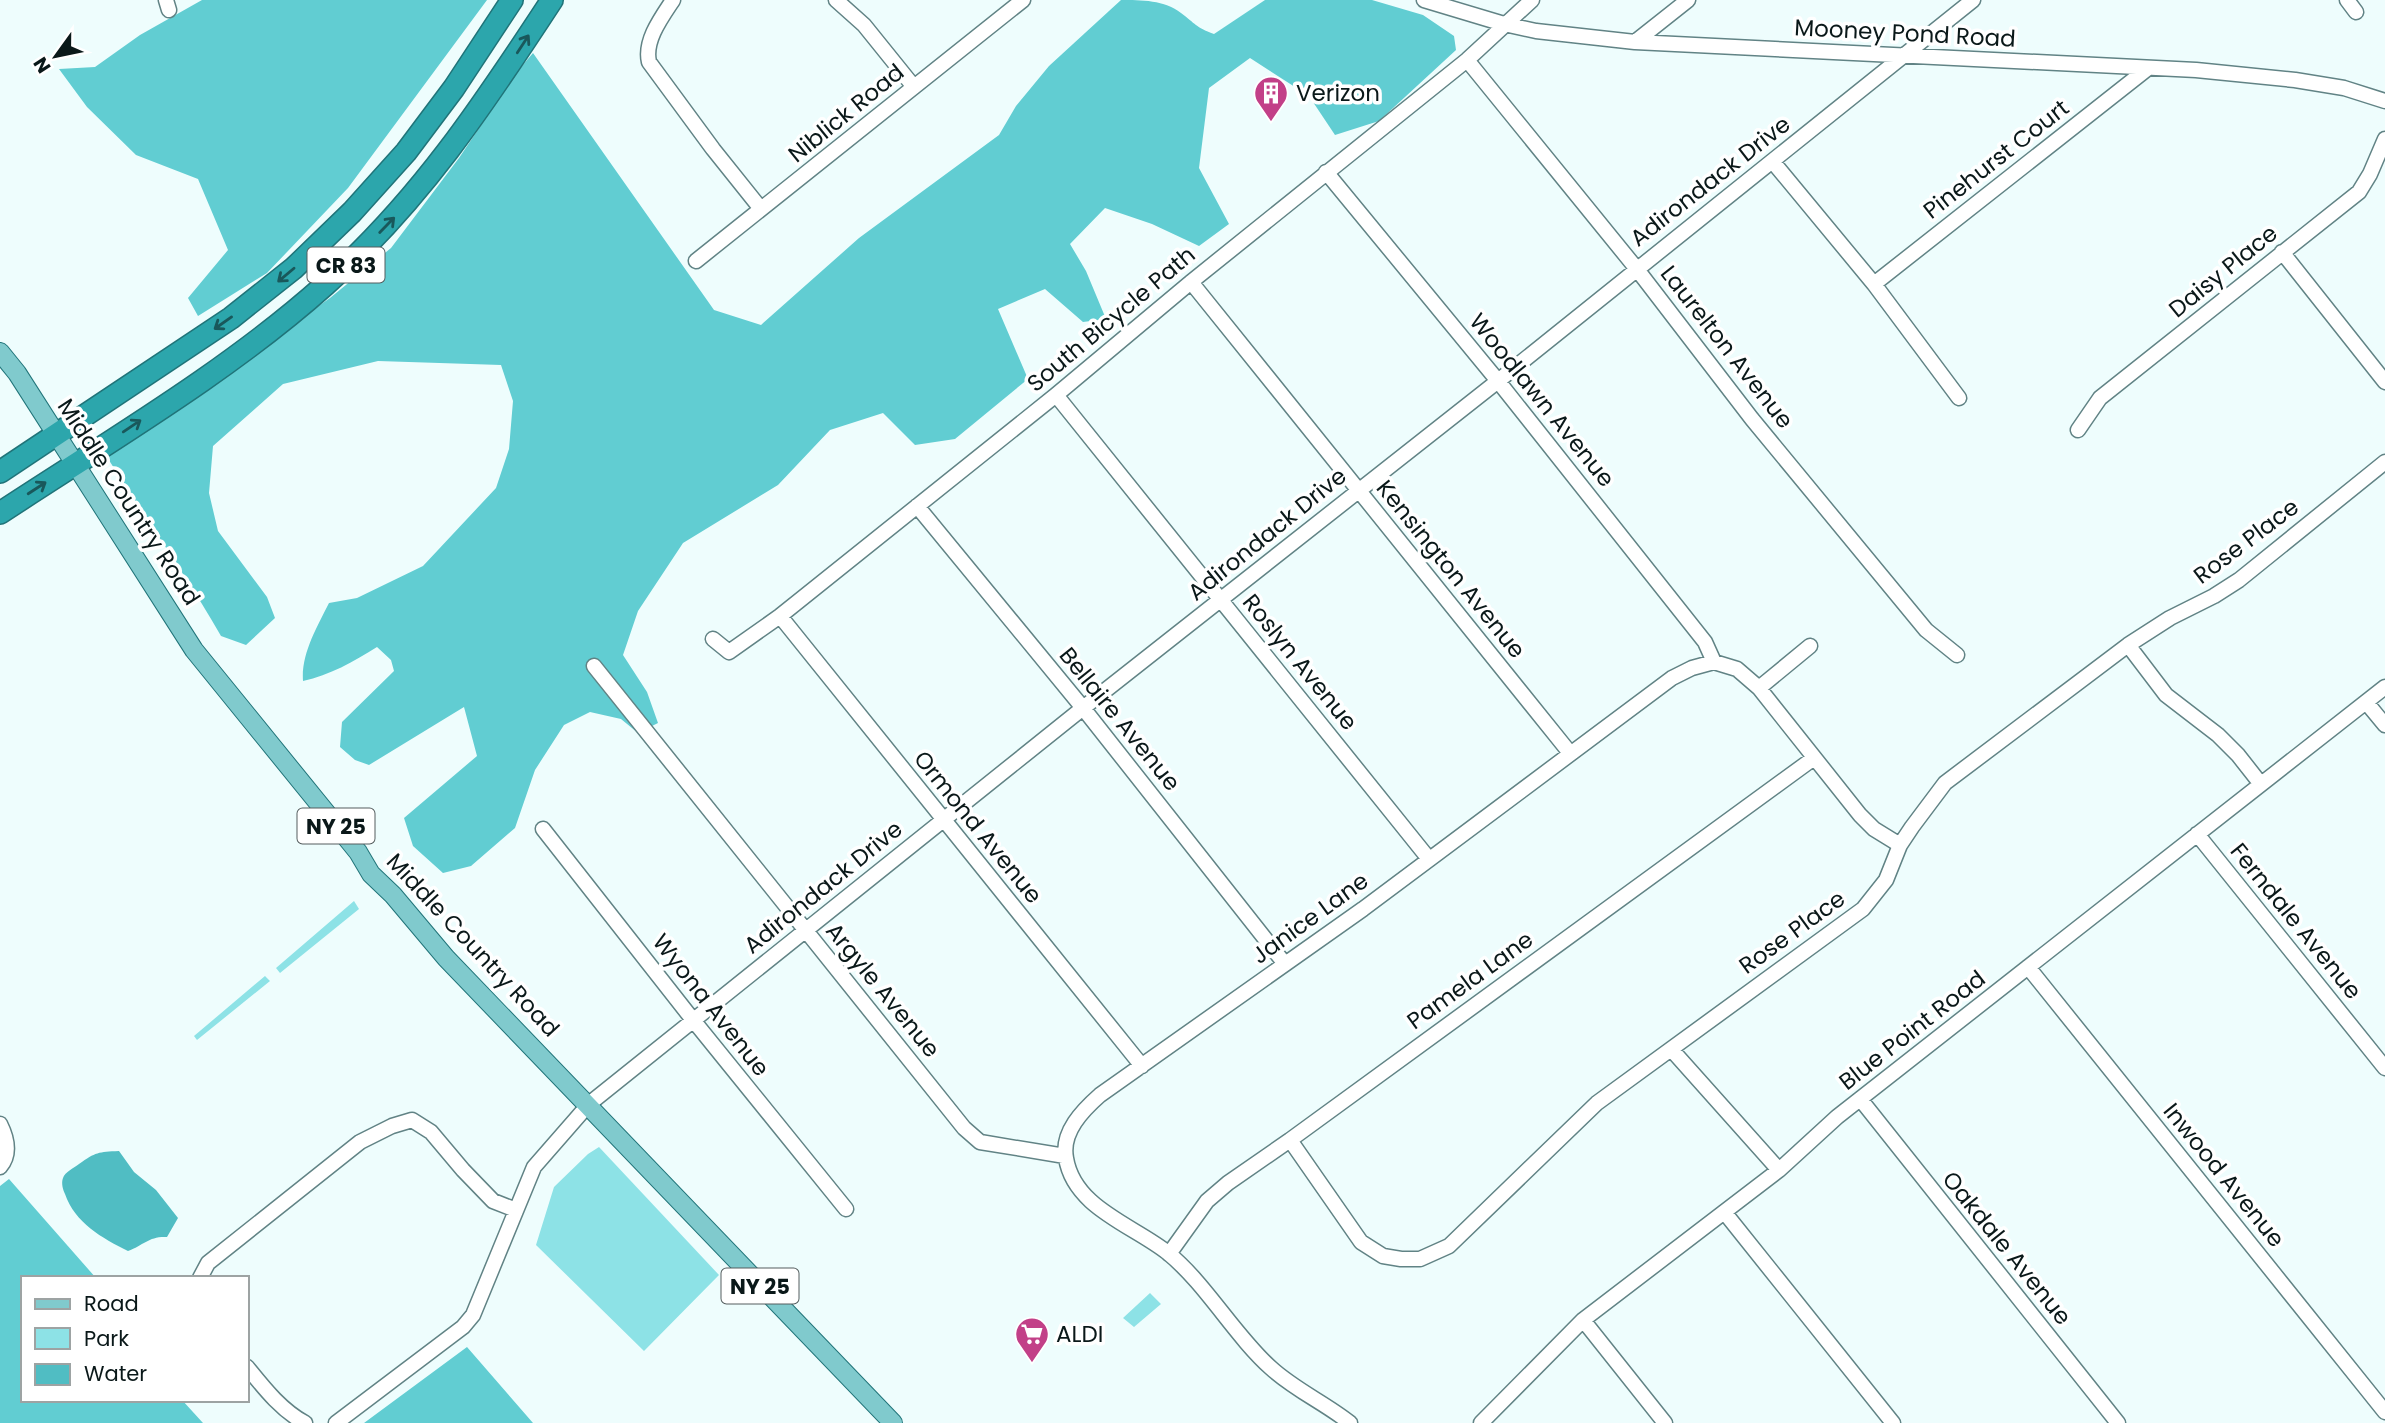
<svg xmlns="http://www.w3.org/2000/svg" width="2385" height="1423" viewBox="0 0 2385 1423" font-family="Poppins,sans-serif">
  <rect width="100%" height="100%" fill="#eefdfd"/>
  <path fill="#8de2e6" d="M354 901 359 909 280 973 276 968Z
    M265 976 270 981 197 1040 194 1036Z
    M599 1147 719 1275 644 1351 536 1245 554 1187 588 1154Z
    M1150 1293 1161 1304 1134 1327 1123 1318Z"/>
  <path fill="#61cdd2" d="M202 0H487L348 188 267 273 198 316 188 298 228 250 198 179 136 155 87 107 59 69 95 67 140 35Z
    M1121 0C1141 0 1165 0 1181 13 1196 24 1195 27 1214 34L1265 0H1372L1423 15 1454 36 1456 50 1379 121 1335 135 1309 96 1250 58 1209 88 1199 168 1229 224 1199 246 1152 224 1105 208 1070 244 1086 271 1106 319 1083 322 1045 289 998 309 1028 379 955 439 915 445 883 413 830 430 778 485 683 543 638 611 623 655 647 692 658 723 638 733 621 719 590 712 564 725 535 770 515 828 471 866 443 873 413 846 404 818 477 756 464 707 369 765 355 760 340 747 342 722 394 671 391 660 377 647C353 662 330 675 303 681 301 654 317 627 329 603L357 598 423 566 496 488 509 449 513 401 501 365 378 361 283 384 213 446 209 493 218 531 267 597 275 618 246 645 221 636C185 573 143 515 105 454L330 298 391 248 459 158 516 73 533 53 714 310 761 325 859 238 999 135 1016 106 1049 66Z
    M9 1179 96 1278H23V1400H182L203 1423H0V1186Z
    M467 1347 533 1423H364Z"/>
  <path fill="#50bdc3" d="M119 1151 134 1172 156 1190 178 1218 167 1237C149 1236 144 1245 128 1251 102 1238 75 1223 65 1194 63 1190 61 1183 63 1178 65 1172 74 1168 79 1164 96 1152 98 1152 119 1151Z"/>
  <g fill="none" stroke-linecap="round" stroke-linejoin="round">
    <g stroke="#618385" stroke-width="17">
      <path id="minor" d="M166 0 169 10
        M673 0C661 18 644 41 649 62L713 149 761 209
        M836 0 864 25 914 87
        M1424 0 1504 24 1536 31 1635 42 2196 70 2295 80 2344 88 2385 101
        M2347 0 2356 12
        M1635 42 1688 0
        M1467 60 1636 268 1752 419 1926 630 1957 655
        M1773 162 1874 284 1959 398
        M1326 172 1498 381 1705 642 1714 662
        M2282 252 2385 382
        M696 261 1023 0
        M1191 282 1570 753
        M1874 284 2147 69
        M1056 395 1429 859
        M2078 430 2100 398 2359 192 2370 174 2385 139
        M917 506 1083 708 1285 964
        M780 616 1142 1066
        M713 639 729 652 780 616 1056 395 1191 282 1467 60 1532 0
        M2128 645 2166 695 2218 735 2238 755 2260 783
        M594 666 964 1128 980 1142 1065 1156
        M1759 688 1810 646
        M2366 702 2385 725
        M543 829 693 1020 846 1209
        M2197 834 2385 1068
        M2028 967 2385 1412
        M1671 1049 1779 1170
        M1861 1100 2118 1423
        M0 1124C7 1138 11 1154 0 1167
        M1290 1140 1361 1242 1383 1256 1401 1259H1420L1449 1246 1597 1103 1863 909 1886 880 1900 845 1912 827 1945 783 2128 645 2170 618 2214 596 2239 580 2385 462
        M1725 1213 1893 1423
        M1169 1254 1207 1201 1228 1183 1290 1140 1814 758
        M200 1278 208 1263 360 1142 392 1126 412 1120 431 1132 463 1170 493 1201 516 1210
        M1583 1320 1665 1423
        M247 1367C264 1388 281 1410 305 1423
        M336 1423 463 1327 473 1315 534 1167 589 1104 1083 708 1498 381 1973 0
        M1350 1423C1325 1403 1295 1390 1271 1368 1235 1336 1206 1284 1168 1253 1133 1225 1074 1208 1066 1158 1061 1132 1083 1110 1100 1095L1363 909 1672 678 1692 668 1714 662 1737 669 1759 688 1860 815 1874 829 1900 845
        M1481 1423 1583 1320 1779 1170 1837 1117 2385 687"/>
    </g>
    <g stroke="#207479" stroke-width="20">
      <path id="major" d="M0 352 17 373 194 650 358 852 371 874 393 895 446 958 893 1423"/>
    </g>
    <g stroke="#207479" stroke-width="24">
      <path id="highway" d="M0 472 231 318 294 268 352 212 406 152 454 88 512 0
        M0 513C108 442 229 371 325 285 419 202 484 104 552 0"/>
    </g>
    <use href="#minor" stroke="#fff" stroke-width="14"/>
    <use href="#major" stroke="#80cacd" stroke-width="18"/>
    <use href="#highway" stroke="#2ca6ac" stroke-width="21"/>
  </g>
  <defs><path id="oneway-shaft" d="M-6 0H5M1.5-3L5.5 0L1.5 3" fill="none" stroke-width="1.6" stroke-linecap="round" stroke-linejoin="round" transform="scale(1.75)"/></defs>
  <g stroke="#19585b">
    <use href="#oneway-shaft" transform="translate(523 44) rotate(-57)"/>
    <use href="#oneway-shaft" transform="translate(387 225) rotate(-46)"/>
    <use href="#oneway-shaft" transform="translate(286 275) rotate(140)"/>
    <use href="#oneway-shaft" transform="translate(223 323) rotate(145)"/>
    <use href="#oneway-shaft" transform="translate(132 426) rotate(-34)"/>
    <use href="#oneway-shaft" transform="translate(37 488) rotate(-33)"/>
  </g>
  <defs>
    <g id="building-pin" transform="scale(1.75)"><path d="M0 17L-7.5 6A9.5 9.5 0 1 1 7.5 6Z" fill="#c24088" stroke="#fff"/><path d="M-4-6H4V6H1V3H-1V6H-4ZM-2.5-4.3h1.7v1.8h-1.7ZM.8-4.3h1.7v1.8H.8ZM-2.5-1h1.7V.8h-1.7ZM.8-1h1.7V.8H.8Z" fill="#fff"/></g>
    <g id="supermarket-pin" transform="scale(1.75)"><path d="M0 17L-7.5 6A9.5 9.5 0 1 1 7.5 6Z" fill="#c24088" stroke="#fff"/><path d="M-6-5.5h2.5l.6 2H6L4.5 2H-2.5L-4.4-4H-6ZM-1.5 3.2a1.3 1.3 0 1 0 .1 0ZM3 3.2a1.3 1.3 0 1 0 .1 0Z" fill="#fff"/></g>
  </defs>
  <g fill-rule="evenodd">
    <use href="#building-pin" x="1271" y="93"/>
    <use href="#supermarket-pin" x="1032" y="1334"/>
  </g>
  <g text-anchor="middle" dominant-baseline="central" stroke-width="7" stroke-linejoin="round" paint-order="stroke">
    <g fill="#fff" stroke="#545d5e" stroke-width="2">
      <rect x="307.5" y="247.5" width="77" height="35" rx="5"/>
      <rect x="297.5" y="808.5" width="77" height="35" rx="5"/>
      <rect x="721.5" y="1268.5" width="77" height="35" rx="5"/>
    </g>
    <g font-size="21" font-weight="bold" fill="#0a1819">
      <text x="346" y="265">CR 83</text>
      <text x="336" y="826">NY 25</text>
      <text x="760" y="1286">NY 25</text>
    </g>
    <g font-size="23" fill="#0a1819" stroke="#fff">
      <text transform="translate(1905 33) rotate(3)">Mooney Pond Road</text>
      <text transform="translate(846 113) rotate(-39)">Niblick Road</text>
      <text transform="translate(1996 159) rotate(-38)">Pinehurst Court</text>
      <text transform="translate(1710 181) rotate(-38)">Adirondack Drive</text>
      <text transform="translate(2223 271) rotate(-39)">Daisy Place</text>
      <text transform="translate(1111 319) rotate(-40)">South Bicycle Path</text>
      <text transform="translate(1727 347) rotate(52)">Laurelton Avenue</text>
      <text transform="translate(1542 400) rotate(51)">Woodlawn Avenue</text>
      <text transform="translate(129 502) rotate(57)">Middle Country Road</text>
      <text transform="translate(1267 534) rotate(-39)">Adirondack Drive</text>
      <text transform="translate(2246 541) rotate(-37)">Rose Place</text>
      <text transform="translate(1451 569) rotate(51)">Kensington Avenue</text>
      <text transform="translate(1300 662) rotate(51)">Roslyn Avenue</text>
      <text transform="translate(1120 719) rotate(51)">Bellaire Avenue</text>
      <text transform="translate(978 827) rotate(51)">Ormond Avenue</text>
      <text transform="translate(823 887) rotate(-39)">Adirondack Drive</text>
      <text transform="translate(1310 918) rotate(-36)">Janice Lane</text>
      <text transform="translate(2296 921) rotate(51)">Ferndale Avenue</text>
      <text transform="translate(1792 932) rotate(-36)">Rose Place</text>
      <text transform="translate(473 945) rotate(47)">Middle Country Road</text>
      <text transform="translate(1470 980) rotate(-36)">Pamela Lane</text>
      <text transform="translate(883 990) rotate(51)">Argyle Avenue</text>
      <text transform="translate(711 1005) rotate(52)">Wyona Avenue</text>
      <text transform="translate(1912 1030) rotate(-38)">Blue Point Road</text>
      <text transform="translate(2224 1175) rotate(51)">Inwood Avenue</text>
      <text transform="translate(2007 1248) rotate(51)">Oakdale Avenue</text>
    </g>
    <g font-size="23" fill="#0a1819" stroke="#fff" text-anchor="start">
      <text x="1296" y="93">Verizon</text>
      <text x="1056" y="1334">ALDI</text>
    </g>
  </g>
  <rect x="21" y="1276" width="228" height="126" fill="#ffffff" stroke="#9da3a3" stroke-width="2"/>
  <rect x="35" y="1299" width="35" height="10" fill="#80cacd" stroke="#9da3a3" stroke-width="2"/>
  <text x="84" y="1311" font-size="21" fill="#0a1819">Road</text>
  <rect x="35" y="1328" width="35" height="21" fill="#8de2e6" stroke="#9da3a3" stroke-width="2"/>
  <text x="84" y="1346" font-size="21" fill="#0a1819">Park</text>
  <rect x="35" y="1364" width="35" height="21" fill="#50bdc3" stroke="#9da3a3" stroke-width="2"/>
  <text x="84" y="1381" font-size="21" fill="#0a1819">Water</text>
  <g transform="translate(56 56) rotate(237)" stroke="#ffffff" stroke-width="5" paint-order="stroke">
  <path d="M0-5L12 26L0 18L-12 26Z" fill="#0a1819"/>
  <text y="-10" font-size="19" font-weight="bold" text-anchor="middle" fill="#0a1819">N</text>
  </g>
</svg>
